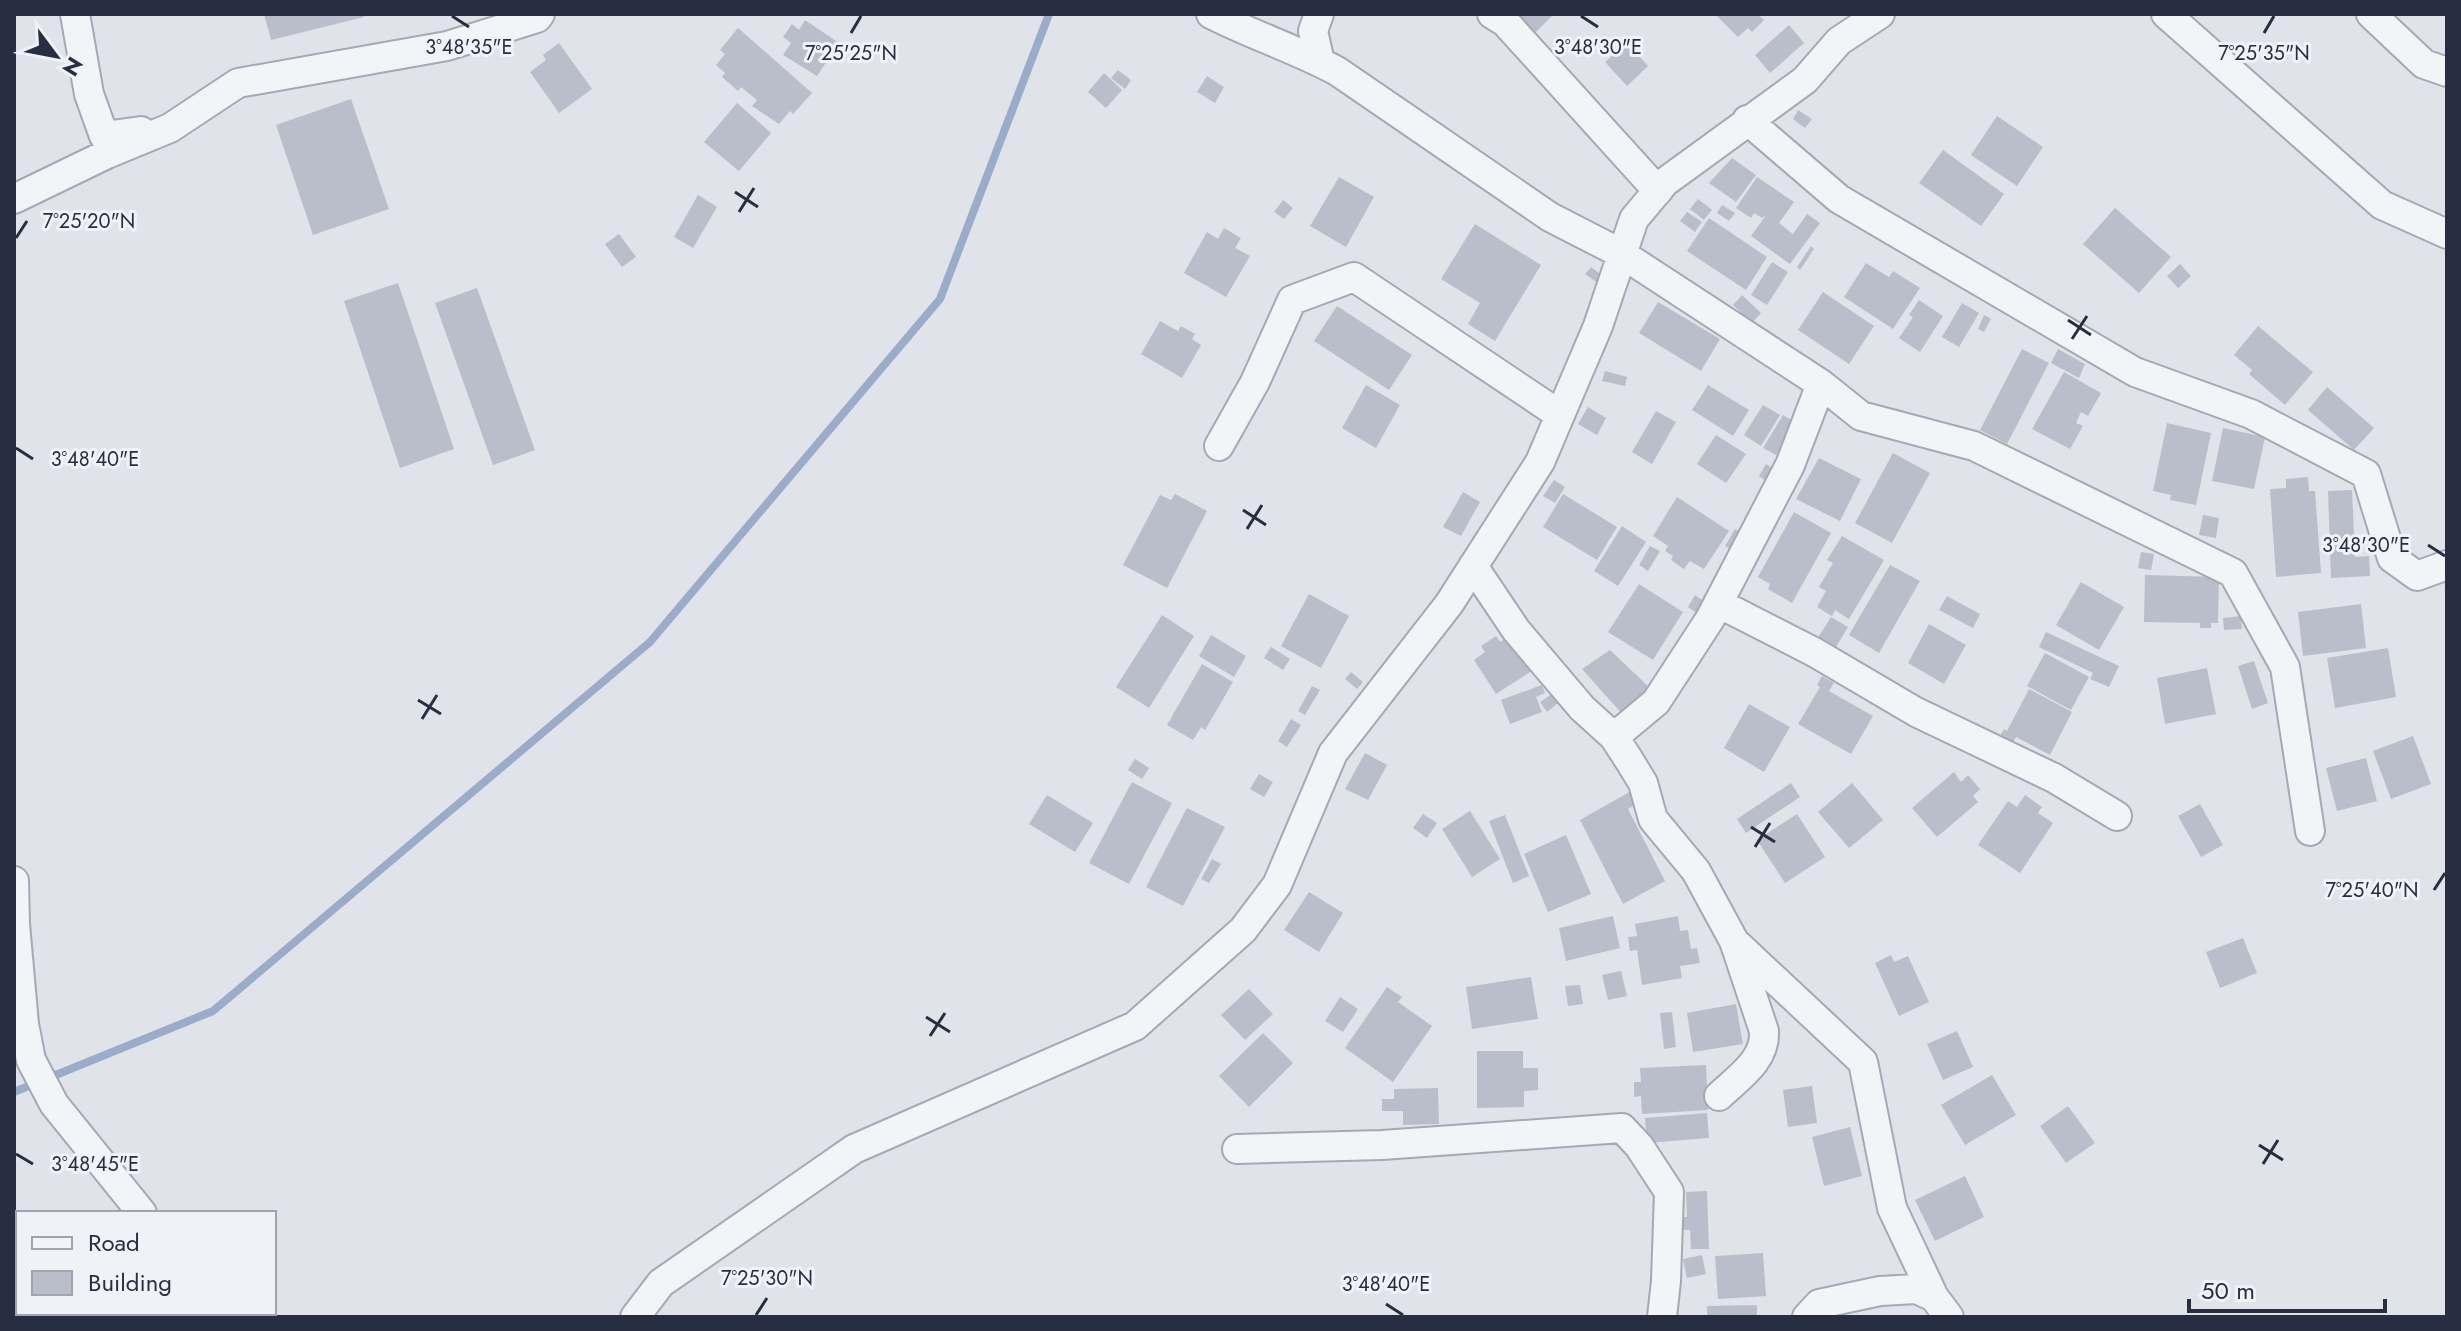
<svg xmlns="http://www.w3.org/2000/svg" width="2461" height="1331" viewBox="0 0 2461 1331" font-family="Jost,sans-serif">
  <rect width="100%" height="100%" fill="#e0e3ea"/>
  <g fill="none" stroke-linecap="round" stroke-linejoin="round">
    <path stroke="#9baccb" stroke-width="8" d="M14 1092 213 1011 650 642 940 299 1049 14"/>
  </g>
  <path fill="#babeca" d="M264 14H363L364 17 271 40Z
    M1514 14H1554L1534 34Z
    M1715 14H1761L1759 16 1764 20 1752 32 1748 28 1738 37Z
    M805 20 839 43 817 76 783 55 791 43 783 37 792 24 799 30Z
    M1789 25 1804 43 1770 73 1755 55Z
    M738 28 812 93 793 114 790 111 779 124 752 106 757 100 741 87 738 91 722 77 725 73 716 65 725 54 720 50Z
    M1627 42 1648 66 1627 86 1605 62Z
    M559 43 592 89 559 113 530 72 546 60 543 55Z
    M1118 70 1131 80 1125 89 1111 78Z
    M1104 73 1122 90 1106 108 1088 92Z
    M1207 76 1224 87 1215 103 1197 92Z
    M351 99 389 209 313 235 276 125Z
    M737 103 771 133 739 171 704 142Z
    M1798 110 1812 119 1805 128 1793 119Z
    M1997 116 2043 147 2017 186 1971 155Z
    M1943 150 2004 194 1981 226 1919 183Z
    M1732 158 1756 175 1736 202 1709 183Z
    M1339 177 1374 197 1346 247 1310 226Z
    M1757 177 1794 202 1779 223 1793 234 1807 214 1820 223 1790 264 1751 236 1766 215 1762 218 1754 213 1751 218 1736 208Z
    M698 195 717 207 693 248 674 237Z
    M1698 199 1712 210 1704 220 1690 209Z
    M1283 200 1293 208 1284 219 1274 212Z
    M1722 205 1735 213 1729 221 1717 213Z
    M2115 208 2171 257 2139 293 2083 244Z
    M1687 212 1702 222 1695 232 1680 221Z
    M1709 218 1767 257 1746 290 1687 251Z
    M1475 224 1541 265 1495 341 1468 324 1480 303 1441 279Z
    M1224 228 1241 238 1235 248 1250 256 1226 297 1184 273 1207 232 1218 239Z
    M619 234 636 257 622 267 605 244Z
    M1811 246 1814 249 1800 270 1797 267Z
    M1772 262 1788 272 1767 305 1751 295Z
    M1866 263 1889 277 1893 271 1920 288 1893 329 1844 297Z
    M2180 264 2191 276 2178 288 2167 276Z
    M1591 267 1604 277 1599 284 1585 274Z
    M398 283 454 449 400 468 344 301Z
    M477 288 535 450 493 465 435 303Z
    M1823 292 1874 326 1849 364 1798 330Z
    M1742 295 1761 313 1752 323 1733 305Z
    M1919 300 1943 316 1920 352 1899 338 1913 317 1909 315Z
    M1658 302 1720 339 1701 371 1639 333Z
    M1962 303 1979 313 1959 347 1942 337Z
    M1337 306 1412 355 1389 390 1314 341Z
    M1984 315 1991 319 1984 332 1978 329Z
    M1160 321 1178 331 1181 326 1195 334 1192 339 1201 345 1182 378 1141 354Z
    M2258 326 2313 372 2285 405 2249 374 2252 370 2234 355Z
    M2022 349 2049 363 2007 444 1980 430Z
    M2058 349 2085 364 2079 378 2051 363Z
    M1605 371 1627 377 1625 386 1602 381Z
    M2064 372 2101 393 2088 416 2081 412 2076 423 2083 426 2070 449 2032 429Z
    M1366 385 1400 405 1376 448 1342 428Z
    M1708 385 1749 410 1733 436 1692 410Z
    M2327 387 2374 428 2354 450 2308 410Z
    M1763 405 1780 415 1761 446 1744 435Z
    M1588 407 1606 418 1597 435 1578 424Z
    M1656 411 1676 422 1652 464 1632 452Z
    M1783 415 1796 423 1776 455 1763 448Z
    M2167 423 2211 433 2196 505 2170 500 2171 495 2153 491Z
    M2223 428 2265 437 2254 489 2212 481Z
    M1716 435 1746 454 1726 483 1697 464Z
    M1893 453 1930 473 1892 543 1855 523Z
    M1819 458 1861 479 1840 521 1796 499Z
    M1766 464 1778 472 1770 484 1759 476Z
    M2308 477 2309 491H2315L2321 573 2276 577 2270 489 2286 488V479Z
    M1554 480 1565 487 1555 503 1543 496Z
    M2352 490 2355 557 2369 556 2370 576 2331 578 2328 491Z
    M1463 492 1480 502 1461 536 1443 527Z
    M1175 494 1207 511 1167 588 1123 565 1160 495 1171 500Z
    M1563 494 1617 527 1597 560 1543 527Z
    M1677 497 1729 531 1704 569 1690 561 1684 569 1671 560 1673 556 1665 551 1668 546 1653 536Z
    M1794 512 1831 533 1792 603 1768 589 1770 584 1758 577Z
    M2203 515 2219 518 2216 538 2199 535Z
    M1622 526 1646 542 1618 586 1594 571Z
    M1735 529 1746 536 1736 552 1725 546Z
    M1842 536 1884 560 1849 619 1835 610 1832 616 1817 607 1826 591 1819 587 1833 563 1827 560Z
    M1650 546 1660 551 1648 571 1639 565Z
    M2141 552 2154 554 2151 570 2138 568Z
    M1890 565 1920 581 1879 653 1849 635Z
    M2145 575 2219 577 2218 623H2211V628H2200V623L2144 622Z
    M2081 582 2124 607 2099 650 2056 625Z
    M1639 584 1683 612 1653 660 1608 632Z
    M1309 594 1349 616 1321 668 1281 646Z
    M1695 595 1705 602 1698 614 1688 607Z
    M1947 596 1980 614 1973 628 1939 610Z
    M2361 604 2366 648 2303 656 2298 612Z
    M1162 615 1194 636 1149 708 1116 687Z
    M2241 616 2242 629 2224 630 2223 618Z
    M1831 617 1848 627 1833 652 1816 641Z
    M1929 624 1966 645 1944 684 1908 663Z
    M2046 632 2119 666 2109 687 2090 679 2093 673 2039 647Z
    M1211 635 1246 656 1234 677 1199 656Z
    M1512 635 1535 669 1496 694 1474 660 1485 652 1481 646 1496 636 1500 642Z
    M1271 647 1290 659 1283 670 1264 658Z
    M2388 648 2396 697 2335 708 2327 658Z
    M1610 650 1650 688 1624 716 1582 669Z
    M2045 653 2089 677 2071 710 2027 686Z
    M2254 661 2268 703 2252 709 2238 666Z
    M1202 664 1233 682 1205 730 1201 727 1193 740 1167 725Z
    M2207 668 2216 714 2165 724 2157 678Z
    M1351 672 1363 682 1357 689 1345 679Z
    M1822 676 1834 683 1829 691 1873 716 1851 754 1798 724 1820 687 1817 685Z
    M1542 685 1545 693 1536 697 1542 712 1510 724 1501 700Z
    M1312 686 1320 690 1305 715 1298 711Z
    M2029 689 2072 712 2050 755 2016 737 2009 750 1996 743 2004 729 2007 731Z
    M1552 694 1558 703 1547 712 1540 702Z
    M1749 704 1790 727 1764 772 1724 748Z
    M1291 719 1301 725 1287 747 1278 741Z
    M2413 736 2431 784 2391 799 2373 751Z
    M1365 753 1387 765 1368 800 1345 789Z
    M2366 758 2377 801 2337 811 2326 768Z
    M1135 759 1149 768 1142 779 1128 770Z
    M1954 772 1961 782 1968 775 1980 789 1973 796 1978 802 1937 837 1912 808Z
    M1259 774 1273 782 1264 797 1250 789Z
    M1132 782 1172 803 1129 884 1089 863Z
    M1791 783 1800 797 1746 833 1737 819Z
    M1852 783 1883 820 1849 848 1818 812Z
    M1633 790 1640 802 1628 809 1665 881 1623 904 1580 820Z
    M1047 795 1093 823 1075 852 1029 824Z
    M2025 795 2042 807 2038 813 2053 823 2020 873 1978 845 2008 801 2017 807Z
    M2200 804 2223 845 2201 857 2178 816Z
    M1187 808 1225 827 1183 906 1146 887Z
    M1470 811 1500 859 1472 877 1442 829Z
    M1423 814 1437 823 1427 838 1413 828Z
    M1797 814 1825 857 1785 883 1757 840Z
    M1505 815 1529 876 1513 883 1489 821Z
    M1566 835 1591 894 1548 912 1524 854Z
    M1212 859 1221 864 1209 883 1201 879Z
    M1309 892 1343 913 1319 952 1284 930Z
    M1613 916 1620 948 1566 961 1559 928Z
    M1678 916 1680 931 1688 930 1691 949 1697 948 1700 963 1680 966 1682 978 1642 985 1637 950 1630 951 1628 937 1637 936 1635 924Z
    M2243 938 2257 973 2220 988 2206 952Z
    M1891 955 1894 962 1908 956 1929 1002 1899 1016 1875 963Z
    M1621 971 1627 996 1608 1000 1602 975Z
    M1531 977 1538 1019 1472 1029 1466 987Z
    M1580 985 1583 1004 1568 1006 1565 986Z
    M1387 987 1402 997 1398 1002 1432 1026 1393 1082 1345 1048Z
    M1249 989 1273 1014 1245 1040 1221 1015Z
    M1340 997 1358 1009 1343 1032 1325 1021Z
    M1736 1004 1743 1044 1693 1052 1687 1013Z
    M1672 1012 1676 1047 1664 1049 1660 1013Z
    M1957 1031 1973 1067 1943 1080 1927 1044Z
    M1263 1033 1293 1063 1249 1107 1219 1076Z
    M1477 1051H1523V1068H1538V1090L1524 1091V1107L1477 1108Z
    M1706 1065 1708 1110 1642 1114 1641 1096 1634 1097V1082H1641L1640 1068Z
    M1992 1075 2016 1115 1965 1145 1941 1105Z
    M1812 1086 1817 1123 1788 1127 1783 1090Z
    M1438 1088 1439 1124 1403 1125V1111H1382V1099H1394V1089Z
    M2068 1106 2095 1143 2066 1163 2040 1126Z
    M1707 1113 1709 1138 1647 1143 1645 1118Z
    M1850 1127 1862 1176 1824 1186 1812 1137Z
    M1965 1176 1984 1217 1935 1241 1915 1200Z
    M1707 1191 1709 1249H1691L1690 1230H1682L1681 1217H1687L1686 1192Z
    M1763 1253 1766 1296 1718 1299 1715 1256Z
    M1702 1255 1706 1274 1687 1278 1683 1259Z
    M1757 1305V1317H1707V1306Z"/>
  <g fill="none" stroke-linecap="round" stroke-linejoin="round">
    <g stroke="#a5a9b4" stroke-width="32">
      <path id="minor" d="M75 14 89 94 104 136 141 131
        M1211 14C1252 35 1296 49 1337 71L1550 217 1622 254 1821 384 1861 416 1974 446 2233 573 2285 667 2310 831
        M1319 14 1313 31 1320 62
        M1492 14 1505 22 1658 191
        M2166 14 2382 205 2447 234
        M2371 14 2424 64 2447 72
        M1747 120 1839 199 2135 372 2251 414 2366 474 2392 558 2417 576 2447 565
        M14 199 107 154 170 128 238 83 447 46 537 18 540 14
        M1219 446 1255 382 1292 300 1354 277 1560 415
        M1473 566 1516 630 1582 708 1614 737 1629 760 1643 783 1653 819 1696 871 1734 941 1764 1031C1766 1060 1739 1077 1719 1096
        M1718 603 1814 652 1916 712 2054 778 2117 816
        M1614 737 1656 702 1710 619 1790 465 1821 384
        M14 881 15 924 24 1024 31 1060 54 1104 142 1213
        M1738 945 1863 1062 1892 1208 1934 1297
        M1237 1149 1382 1145 1622 1128 1639 1146 1669 1192 1666 1281 1662 1317
        M229 1313 233 1317
        M635 1317 661 1283 854 1149 1135 1026 1243 930 1277 885 1333 753 1449 604 1540 462 1598 326 1634 219 1665 182 1805 80 1839 41 1880 14
        M1807 1317 1819 1304 1880 1291 1916 1289 1934 1297 1949 1317"/>
    </g>
    <use href="#minor" stroke="#f3f4f8" stroke-width="28"/>
  </g>
  <path fill="none" stroke="#282e42" stroke-width="3" d="M452 16 469 27M1581 16 1598 27M851 33 861 16M2264 33 2274 16M735 192 758 207M739 212 754 188M16 238 27 221M2068 320 2091 335M2072 339 2087 316M16 448 33 459M1243 510 1266 525M1247 529 1262 505M2428 545 2445 556M418 700 441 714M422 719 437 695M1751 827 1775 842M1755 847 1770 823M2434 890 2445 873M926 1017 950 1032M930 1036 945 1013M2259 1145 2283 1160M16 1154 33 1164M2263 1164 2278 1140M1386 1304 1403 1315M756 1315 767 1298"/>
  <g font-size="20" text-anchor="middle" fill="#282e42" stroke="#f0f2f7" stroke-width="6" stroke-linejoin="round" paint-order="stroke">
    <text x="469" y="54">3°48'35"E</text>
    <text x="1598" y="54">3°48'30"E</text>
    <text x="851" y="60">7°25'25"N</text>
    <text x="2264" y="60">7°25'35"N</text>
    <text x="89" y="228">7°25'20"N</text>
    <text x="95" y="466">3°48'40"E</text>
    <text x="2366" y="552">3°48'30"E</text>
    <text x="2372" y="897">7°25'40"N</text>
    <text x="95" y="1171">3°48'45"E</text>
    <text x="767" y="1285">7°25'30"N</text>
    <text x="1386" y="1291">3°48'40"E</text>
  </g>
  <rect width="2461" height="1331" fill="none" stroke="#282e42" stroke-width="32"/>
  <rect x="16" y="1211" width="260" height="104" fill="#f0f2f7" stroke="#a0a4af" stroke-width="2"/>
  <rect x="32" y="1237" width="40" height="12" fill="#f3f4f8" stroke="#a0a4af" stroke-width="2"/>
  <text x="88" y="1251" font-size="24" fill="#282e42">Road</text>
  <rect x="32" y="1271" width="40" height="24" fill="#babeca" stroke="#a0a4af" stroke-width="2"/>
  <text x="88" y="1291" font-size="24" fill="#282e42">Building</text>
  <g transform="translate(56 56) rotate(122)" stroke="#f0f2f7" stroke-width="6" paint-order="stroke">
  <path d="M0-6L14 30L0 20L-14 30Z" fill="#282e42"/>
  <text y="-12" font-size="22" font-weight="bold" text-anchor="middle" fill="#282e42">N</text>
  </g>
  <path d="M2189 1299v12h196v-12" fill="none" stroke="#282e42" stroke-width="4"/>
  <text x="2201" y="1299" font-size="24" fill="#282e42" stroke="#f0f2f7" stroke-width="6" paint-order="stroke">50 m</text>
</svg>
